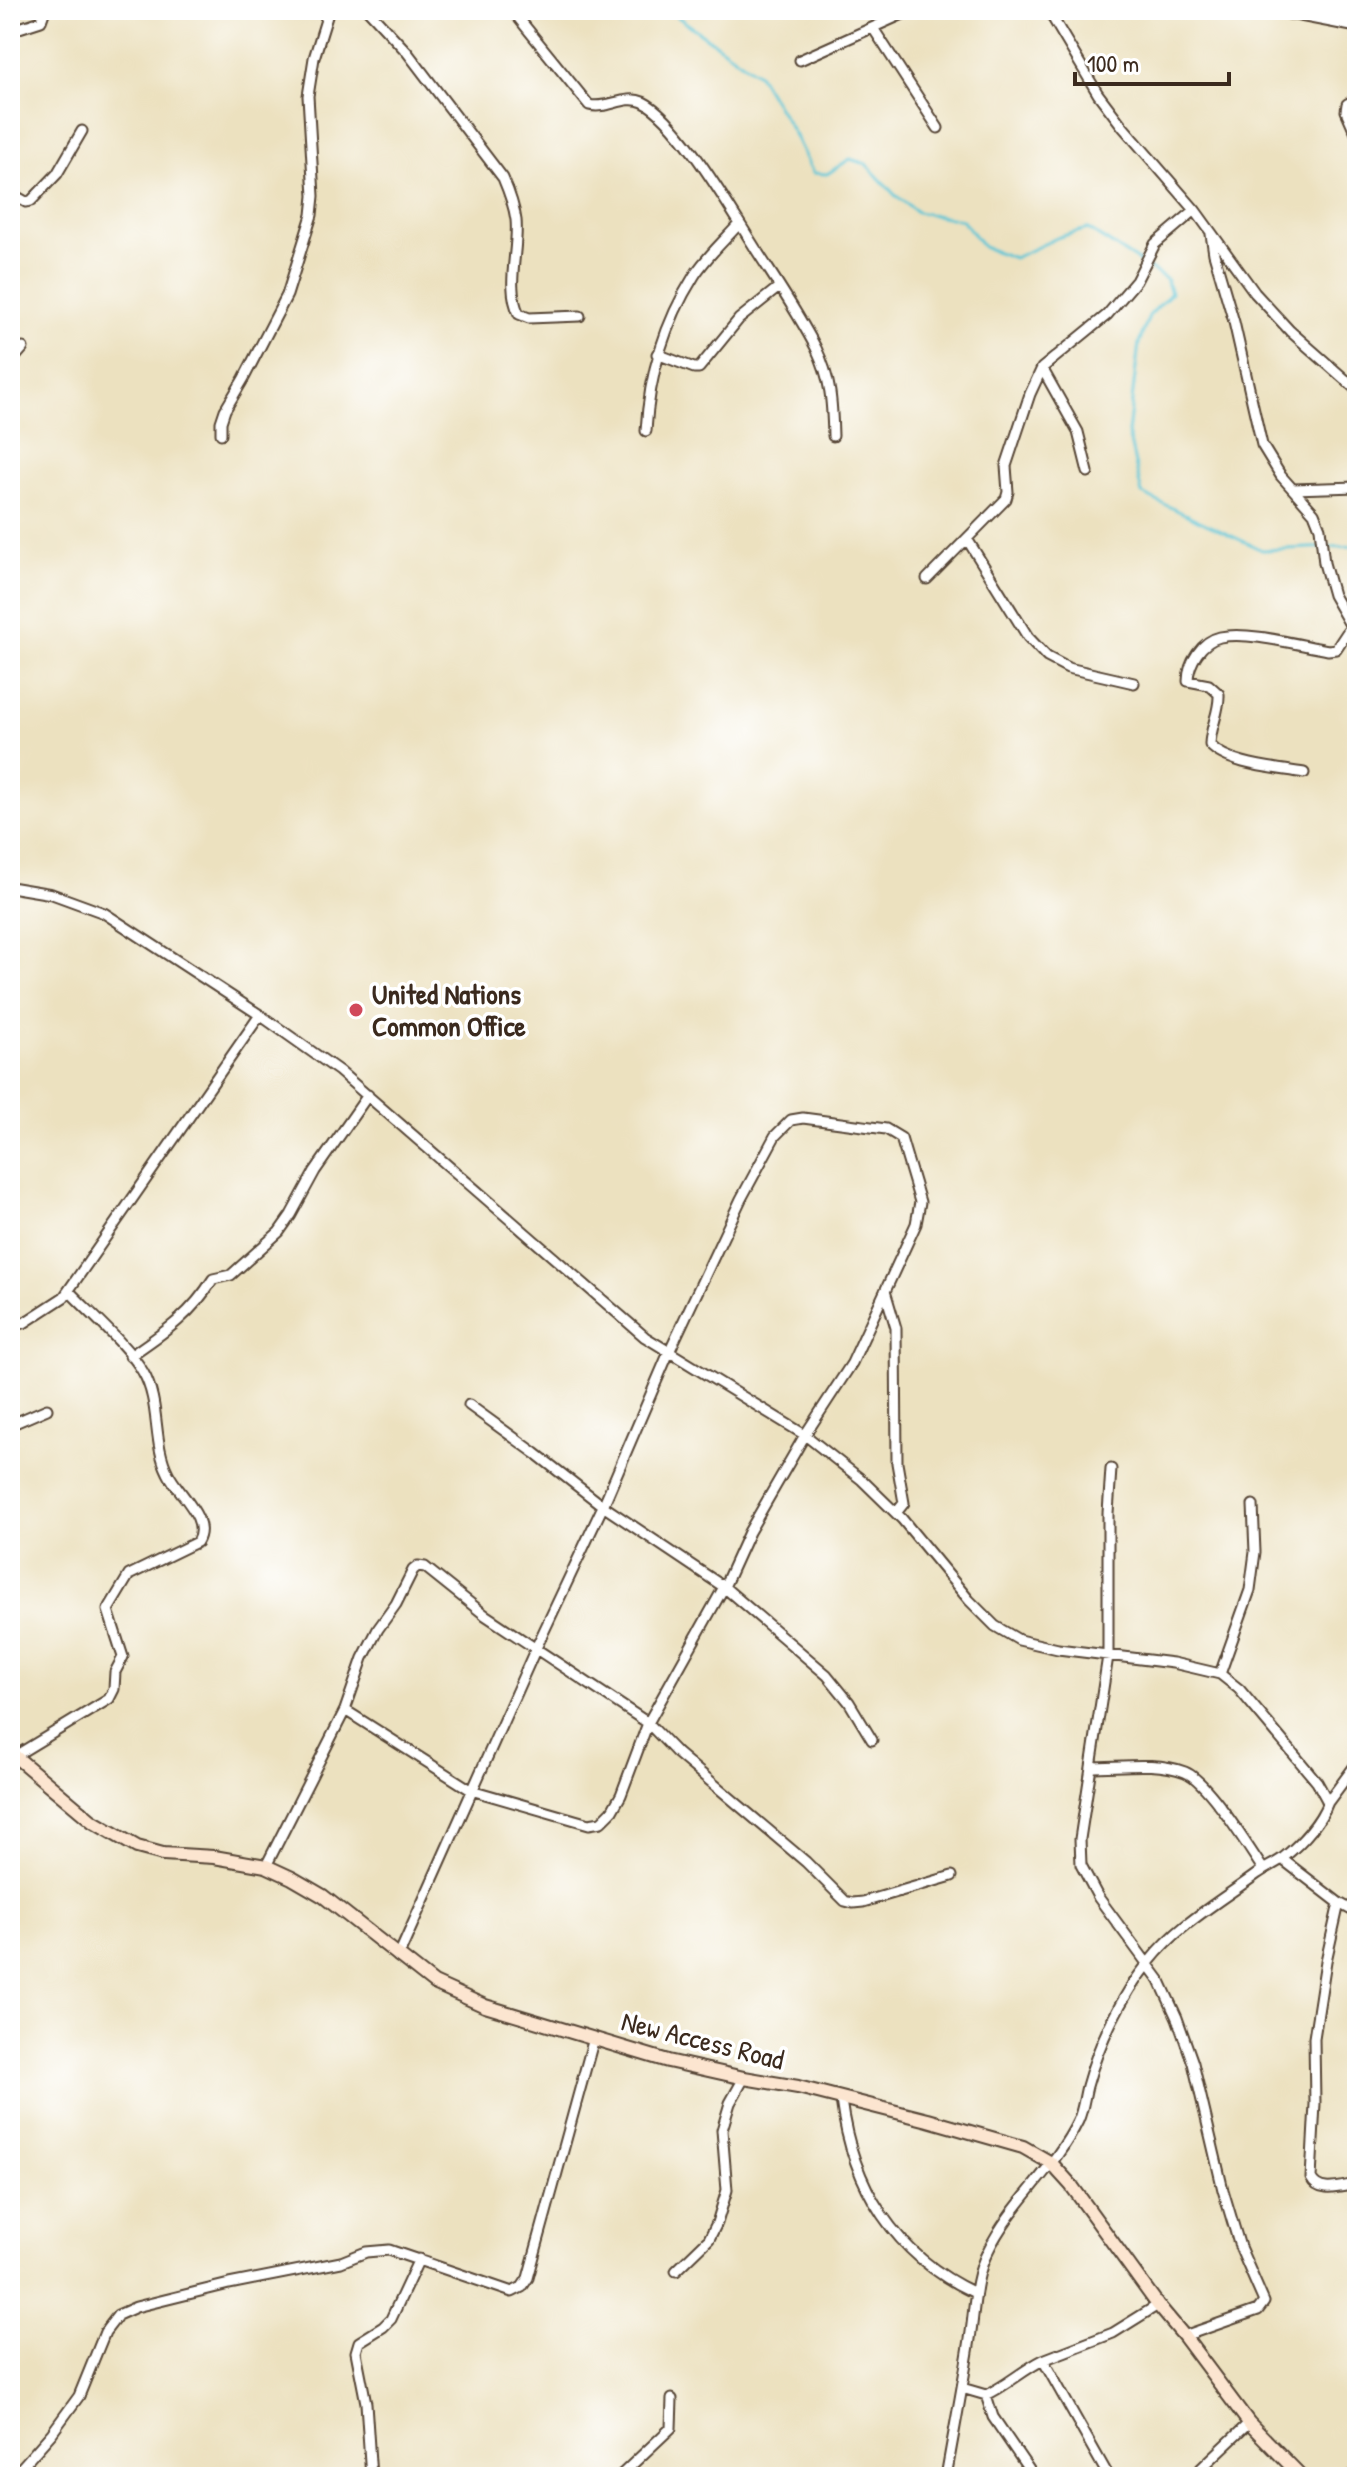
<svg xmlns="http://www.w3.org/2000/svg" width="1367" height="2487" viewBox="0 0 1367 2487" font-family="'Patrick Hand',sans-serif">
  <rect width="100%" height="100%" fill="#fff"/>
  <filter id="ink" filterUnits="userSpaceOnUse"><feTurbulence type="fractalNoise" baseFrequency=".0125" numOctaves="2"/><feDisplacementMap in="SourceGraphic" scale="16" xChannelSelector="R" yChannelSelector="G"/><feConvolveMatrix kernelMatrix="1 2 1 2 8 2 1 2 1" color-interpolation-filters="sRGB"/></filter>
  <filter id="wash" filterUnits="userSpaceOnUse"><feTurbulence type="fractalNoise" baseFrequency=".006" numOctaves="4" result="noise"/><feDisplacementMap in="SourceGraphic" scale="32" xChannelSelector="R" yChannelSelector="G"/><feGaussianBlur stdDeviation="1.8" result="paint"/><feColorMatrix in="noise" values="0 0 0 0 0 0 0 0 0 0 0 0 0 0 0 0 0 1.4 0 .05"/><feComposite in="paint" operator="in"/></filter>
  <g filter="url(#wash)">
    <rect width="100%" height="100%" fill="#ece1bf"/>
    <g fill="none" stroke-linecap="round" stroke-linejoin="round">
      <path stroke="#5bc5d5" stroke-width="3" d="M668 10 758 74 794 134 813 173 827 174 850 159 866 164 895 195 917 212 962 220 983 247 1014 258 1059 237 1088 229 1166 279 1171 293 1149 316 1139 343 1128 433 1142 494 1262 550 1357 546"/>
    </g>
  </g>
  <g filter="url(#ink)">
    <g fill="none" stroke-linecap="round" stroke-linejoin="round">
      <g stroke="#564536" stroke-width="13">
        <path id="street" d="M368 10 407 52 503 178C509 192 514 205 516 220 519 250 505 286 519 314L529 318 580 316
          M512 10 589 105C607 110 625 94 643 102 679 119 732 212 755 248 776 281 798 313 816 348 831 379 832 402 833 436
          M1048 10 1098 94 1123 127 1195 210 1255 293 1290 331 1357 390
          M1269 10 1357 27
          M873 28 938 128
          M10 31 41 21 45 10
          M800 60 912 10
          M1357 99 1347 104 1346 111 1357 136
          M10 135H15
          M10 193 26 202 31 201 57 174 82 131
          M1211 234 1214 254 1234 322 1262 445 1281 476 1314 513 1320 528 1324 563 1333 595 1357 637
          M657 354 694 368H699L739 319 779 287
          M10 363 23 348
          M1042 368 1078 432 1088 472
          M646 431C649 376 664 324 694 276 706 257 724 241 739 224
          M221 434V422L225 410 244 378 287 295 312 215 314 196 308 96 314 58 329 10
          M1293 489 1357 487
          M967 539 1028 637 1047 657 1068 668 1134 683
          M927 579 1006 499 1008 492 1006 466 1030 394 1042 368 1107 315 1136 281 1155 244 1195 210
          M1304 773C1277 768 1228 765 1210 745 1210 727 1220 712 1219 694L1209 685 1188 681C1188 663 1202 641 1220 637 1249 631 1298 645 1328 650L1336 649 1350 628
          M10 887 52 894 104 913 260 1015 339 1071 645 1337 805 1435 862 1480 902 1519 969 1600 995 1626 1019 1640 1058 1649 1173 1663 1220 1674 1239 1689 1317 1782 1328 1802C1320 1823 1300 1844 1283 1858 1275 1864 1265 1868 1257 1874 1220 1901 1178 1925 1149 1962 1121 1997 1099 2042 1087 2086 1084 2098 1083 2110 1078 2121 1055 2169 1011 2203 988 2251 974 2278 975 2309 970 2339 963 2385 954 2431 946 2477
          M885 1291 896 1328 897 1463 904 1503 896 1513
          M10 1326 24 1323 64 1297 260 1015
          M130 1356C165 1332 191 1315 213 1279L231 1275 279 1232 291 1215 315 1171 368 1095
          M469 1405 535 1453 603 1506 724 1587 827 1675 849 1702 872 1740
          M10 1425 47 1409
          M1111 1469 1108 1513V1656L1080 1839 1081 1865 1098 1897 1160 1981 1177 2018 1193 2063 1223 2190 1240 2247 1264 2302 1258 2310 1184 2336
          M1220 1674 1250 1590 1255 1552 1253 1505
          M345 1710 471 1790 589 1824 601 1822 612 1811 621 1795 648 1723 724 1587 749 1532 805 1435 852 1363 916 1224 920 1202 901 1138 886 1129 803 1118 791 1120 775 1136 741 1199 669 1352 603 1506 536 1648 398 1957
          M15 1756 109 1699 114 1689 115 1672 123 1657 108 1610 129 1575 197 1542C211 1519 178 1494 168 1473 152 1442 161 1403 143 1372 130 1348 90 1313 69 1291
          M1091 1767C1121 1767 1156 1761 1185 1772 1208 1781 1248 1847 1263 1869
          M1328 1802 1357 1763
          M1282 1859 1339 1903 1357 1913
          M266 1866 345 1710 363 1658 378 1629 396 1604 413 1570 418 1566 425 1567 485 1615 648 1723 677 1753 806 1862 845 1901 853 1903 863 1902 952 1876
          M1339 1903 1326 1961 1314 2038 1315 2104 1311 2178C1319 2195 1341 2186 1357 2184
          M841 2100C852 2186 895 2256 975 2293
          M676 2271 709 2239 717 2223 727 2190 722 2130 730 2103 744 2078
          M962 2388 986 2395C1006 2386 1023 2370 1043 2360
          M986 2395 993 2417 1034 2477
          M13 2477 52 2433 79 2396 105 2332 118 2315 136 2307 229 2284 341 2262 366 2252 389 2250 512 2292 522 2287 528 2278 594 2038
          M371 2477 366 2403 356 2352 359 2342 383 2327 391 2319 419 2259
          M619 2477 671 2428 672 2399
          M1109 2477 1043 2360 1113 2333 1158 2305
          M1192 2477 1249 2423
          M1345 2477 1357 2474"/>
      </g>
      <g stroke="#564536" stroke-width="16">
        <path id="secondary" d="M10 1752 92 1821 137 1847 163 1854 214 1857 266 1866 292 1878 323 1896 434 1983 485 2006 668 2061 744 2078 798 2087 928 2120 1023 2147 1051 2163 1071 2185 1158 2305 1184 2336 1249 2423 1302 2477"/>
      </g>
      <use href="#street" stroke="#fff" stroke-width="9"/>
      <use href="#secondary" stroke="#fce5d0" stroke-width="12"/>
    </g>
  </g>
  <circle fill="#d1495b" stroke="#fff" stroke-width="3" cx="356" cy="1010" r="8"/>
  <g text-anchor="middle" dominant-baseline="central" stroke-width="7" stroke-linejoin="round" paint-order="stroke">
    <g font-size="28" font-weight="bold" fill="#3b2a1e" stroke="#fff" text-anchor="start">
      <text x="372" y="994">United Nations<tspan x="372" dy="32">Common Office</tspan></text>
    </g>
    <g font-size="28" fill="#3b2a1e" stroke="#fff">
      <text transform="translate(703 2040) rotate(14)">New Access Road</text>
    </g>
  </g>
  <rect width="1367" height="2487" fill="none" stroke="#fff" stroke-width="40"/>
  <path d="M1075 72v12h154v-12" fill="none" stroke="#3b2a1e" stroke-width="4"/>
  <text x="1087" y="72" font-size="24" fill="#3b2a1e" stroke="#ffffff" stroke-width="6" paint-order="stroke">100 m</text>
</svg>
